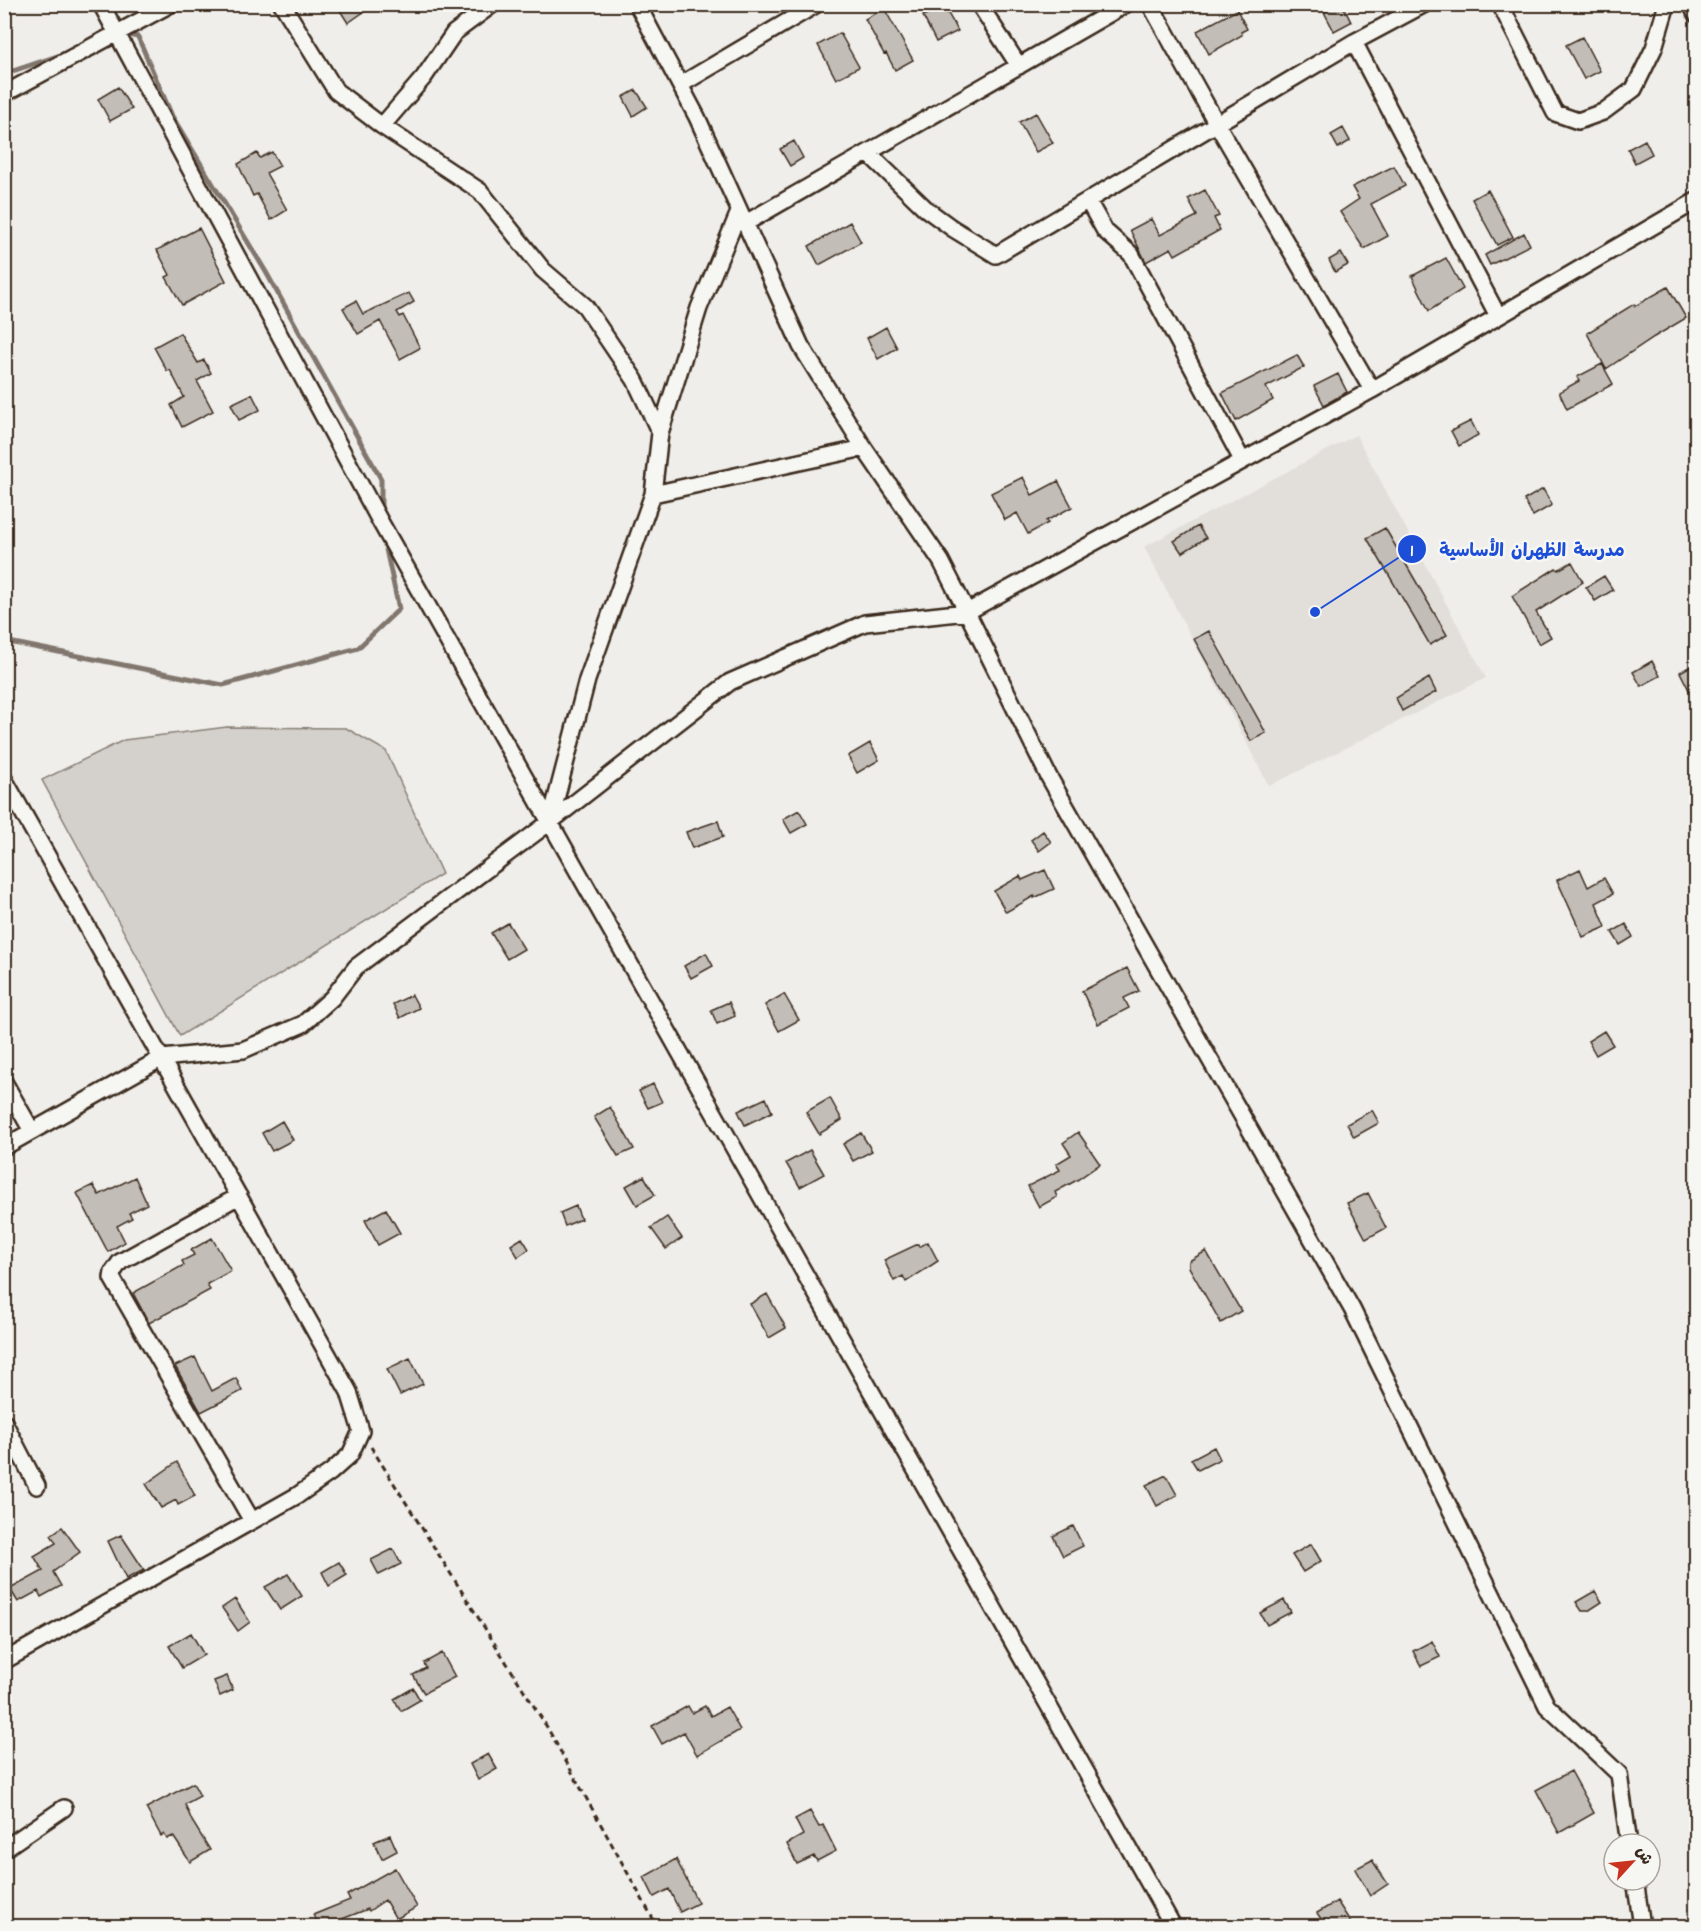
<svg xmlns="http://www.w3.org/2000/svg" width="1701" height="1931" viewBox="0 0 1701 1931" font-family="'Architects Daughter','Playpen Sans Arabic',sans-serif">
  <rect width="100%" height="100%" fill="#efeeea"/>
  <filter id="ink" filterUnits="userSpaceOnUse"><feTurbulence type="fractalNoise" baseFrequency=".0167" numOctaves="2"/><feDisplacementMap in="SourceGraphic" scale="12" xChannelSelector="R" yChannelSelector="G"/><feConvolveMatrix kernelMatrix="1 2 1 2 8 2 1 2 1" color-interpolation-filters="sRGB"/></filter>
  <g filter="url(#ink)">
    <path fill="#e2dfdb" d="M1356 435 1486 678 1269 786 1144 547Z"/>
    <path fill="#d4d1cc" stroke="#887e75" stroke-width="1.5" d="M227 727 346 728 386 751 442 874 180 1036 42 780 124 740Z"/>
    <g fill="none" stroke-linecap="round" stroke-linejoin="round">
      <path stroke="#81766d" stroke-width="5" d="M122 34 138 37 172 116 266 272 381 479V513
        M4 74 66 53
        M4 641 223 685 358 648 399 609 384 540"/>
    </g>
    <path fill="#c2bdb7" stroke="#3b2a1e" stroke-width="1.5" d="M336 4H375L348 23Z
      M1338 4H1342L1351 22 1334 31 1324 12Z
      M939 7 943 12 946 10 958 31 936 42 923 16Z
      M884 8 913 60 895 70 886 53 884 54 865 19Z
      M1237 10 1247 29 1241 32 1242 35 1209 54 1197 31Z
      M840 33 859 67 836 79 818 45Z
      M1582 37 1600 71 1584 79 1566 45Z
      M118 87 132 109 110 121 98 99Z
      M636 90 647 107 633 116 623 97Z
      M1036 113 1053 143 1036 152 1019 122Z
      M1343 128 1350 141 1338 148 1331 135Z
      M1645 140 1652 154 1635 163 1628 149Z
      M794 141 803 158 790 166 780 149Z
      M272 152 280 166 266 173 287 210 271 220 257 194 253 196 238 164 257 153 260 158Z
      M1394 166 1405 186 1371 204 1388 236 1364 249 1340 212 1359 199 1352 187Z
      M1205 190 1219 216 1214 218 1220 230 1175 255 1171 248 1146 262 1130 230 1151 219 1160 235 1197 216 1188 199Z
      M1488 190 1513 237 1497 245 1472 199Z
      M850 222 861 242 819 265 809 246Z
      M199 228 226 281 182 305 166 277 170 275 157 250Z
      M1524 233 1530 245 1490 265 1485 255Z
      M1341 253 1348 265 1335 272 1329 260Z
      M1446 258 1463 289 1429 311 1412 276Z
      M1668 287 1686 318 1654 337 1606 369 1587 333 1634 304 1635 306Z
      M409 293 414 302 397 312 400 317 403 315 420 348 400 359 380 321 358 334 343 308 356 301 363 314Z
      M886 327 897 348 878 359 867 338Z
      M180 333 198 363 204 360 211 373 197 381 213 411 182 427 171 405 184 397 170 370 167 371 154 347Z
      M1297 355 1304 367 1266 387 1273 400 1236 421 1222 393Z
      M1602 364 1613 384 1567 409 1559 392 1579 381 1577 377Z
      M1338 374 1347 392 1324 405 1314 386Z
      M252 394 260 410 239 420 231 404Z
      M1471 421 1478 435 1459 446 1451 431Z
      M1023 477 1032 495 1058 481 1072 507 1046 521 1048 523 1028 534 1017 513 1005 520 991 493Z
      M1543 489 1552 505 1533 516 1524 500Z
      M1198 526 1206 538 1182 553 1174 541Z
      M1385 528 1447 635 1430 645 1367 538Z
      M1572 562 1583 582 1536 612 1551 637 1539 644 1512 596 1556 568 1558 570Z
      M1604 576 1613 590 1595 601 1586 587Z
      M1209 631 1266 733 1251 741 1194 639Z
      M1652 661 1660 676 1641 686 1633 672Z
      M1696 663V704L1680 672Z
      M1429 678 1436 692 1402 711 1396 698Z
      M870 743 879 760 857 773 848 756Z
      M799 810 807 824 791 833 783 819Z
      M718 821 723 837 692 848 686 832Z
      M1043 831 1051 842 1039 851 1031 840Z
      M1580 869 1588 887 1604 878 1613 894 1596 903 1606 927 1583 937 1557 880Z
      M1045 870 1054 889 1034 898V896L1006 912 994 891 1020 876 1022 880Z
      M508 923 524 949 507 959 491 933Z
      M1626 924 1633 937 1620 945 1612 932Z
      M706 953 713 966 691 978 684 966Z
      M1127 968 1139 991 1124 998 1129 1008 1098 1024 1082 991Z
      M784 994 799 1020 779 1031 765 1005Z
      M412 995 419 1008 400 1018 393 1004Z
      M729 1002 735 1016 717 1024 711 1010Z
      M1604 1031 1613 1045 1596 1055 1588 1041Z
      M653 1084 662 1102 648 1108 639 1091Z
      M766 1098 772 1112 745 1125 738 1111Z
      M830 1098 842 1120 819 1134 806 1112Z
      M610 1107 634 1149 618 1156 594 1117Z
      M1372 1110 1379 1123 1354 1137 1347 1124Z
      M282 1121 293 1140 272 1151 262 1133Z
      M1078 1132 1100 1164 1077 1180 1055 1192 1057 1197 1039 1207 1028 1186 1060 1170 1056 1164 1071 1155 1063 1143Z
      M861 1133 872 1151 853 1161 843 1144Z
      M810 1150 824 1174 800 1187 786 1163Z
      M644 1176 655 1195 637 1205 626 1186Z
      M135 1177 147 1204 129 1213 132 1218 117 1226 125 1242 108 1252 77 1193 93 1185 99 1195Z
      M1368 1193 1386 1228 1366 1239 1347 1203Z
      M576 1206 581 1219 565 1226 560 1213Z
      M386 1209 400 1233 378 1245 365 1220Z
      M667 1217 682 1238 666 1249 651 1228Z
      M212 1238 231 1271 207 1284 210 1290 149 1323 133 1293 184 1265 182 1261 194 1255 191 1250Z
      M522 1238 529 1249 518 1257 511 1245Z
      M928 1242 938 1261 906 1282 903 1276 894 1281 884 1260 918 1244 919 1247Z
      M1206 1251 1241 1311 1221 1323 1189 1267V1261Z
      M767 1294 786 1328 769 1338 750 1304Z
      M195 1357 212 1391 236 1378 242 1391 201 1412 175 1366Z
      M410 1358 423 1384 400 1395 387 1369Z
      M1214 1447 1220 1459 1198 1470 1191 1459Z
      M177 1462 195 1496 178 1505 176 1500 161 1508 146 1484Z
      M1166 1475 1177 1495 1157 1506 1146 1485Z
      M1073 1526 1083 1546 1063 1556 1053 1536Z
      M62 1527 80 1552 53 1572 61 1586 41 1597 38 1591 18 1602 10 1589 43 1571 34 1556 56 1543 51 1535Z
      M121 1535 144 1570 126 1579 108 1541Z
      M1311 1544 1321 1561 1303 1572 1292 1555Z
      M393 1549 401 1564 379 1575 371 1560Z
      M339 1562 347 1575 329 1586 322 1572Z
      M288 1574 302 1596 280 1610 265 1587Z
      M1595 1591 1602 1602 1588 1611H1582L1576 1602Z
      M235 1599 250 1622 238 1631 222 1608Z
      M1284 1600 1291 1612 1267 1625 1260 1613Z
      M191 1633 204 1655 182 1668 169 1646Z
      M1432 1641 1440 1657 1421 1666 1413 1651Z
      M442 1653 455 1677 424 1693 413 1675 426 1668 424 1663Z
      M227 1676 233 1690 220 1696 214 1681Z
      M413 1688 420 1700 401 1711 394 1699Z
      M688 1706 692 1713 705 1706 711 1716 727 1707 740 1730 697 1755 684 1732 662 1744 652 1726Z
      M488 1754 497 1769 478 1780 470 1764Z
      M1571 1771 1594 1813 1559 1833 1536 1790Z
      M193 1783 200 1796 185 1804 192 1821 210 1850 190 1862 173 1836 167 1839 164 1834 161 1836 146 1808Z
      M810 1811 819 1827 823 1825 836 1851 817 1861 814 1856 797 1864 787 1844 803 1835 795 1819Z
      M390 1835 397 1851 382 1859 374 1842Z
      M676 1859 698 1903 680 1912 669 1889 654 1897 644 1877Z
      M1372 1860 1388 1884 1370 1896 1355 1869Z
      M395 1868 417 1907 396 1919 385 1900 369 1911 368 1909 324 1926H319L313 1915 350 1900 347 1895Z
      M1337 1901 1353 1926H1326L1317 1913Z"/>
    <g fill="none" stroke-linecap="round" stroke-linejoin="round">
      <g stroke="#3b2a1e" stroke-width="20">
        <path id="minor" d="M101 4 381 523 1173 1926
          M282 4 336 91 382 126 480 191 543 270 585 306 635 380 660 433
          M979 4 1019 66
          M1150 4 1217 124 1372 390
          M1500 4 1555 113 1578 121 1603 112 1634 89 1654 48 1667 4
          M1691 4 1696 14
          M1354 42 1498 316
          M680 85 817 4
          M4 94 171 4
          M382 126 424 77 454 33 493 4
          M868 153 926 209 952 228 996 255 1354 42 1425 4
          M1088 201 1105 231 1131 254 1242 460
          M744 224 1126 4
          M653 494 864 448
          M4 779 349 1392 361 1431 350 1455 331 1472 298 1495 4 1661
          M550 822 587 680 653 494 660 433 699 308 739 212
          M4 1082 32 1131
          M4 1147 162 1058 243 1050 303 1024 332 998 356 967 550 822 730 682 865 623 967 612 941 561 864 448 801 346 697 117 637 4
          M239 1196 120 1262 113 1272 112 1278 252 1521
          M4 1422 37 1486
          M1629 1844 1619 1774 1547 1706 1352 1309 1049 777 967 612 1372 390 1696 201
          M4 1849 64 1808
          M1635 1880 1642 1926"/>
      </g>
      <path stroke="#3b2a1e" stroke-width="3" stroke-dasharray="6 4.5" stroke-linecap="butt" d="M371 1447 547 1727 657 1926"/>
      <use href="#minor" stroke="#f6f6f2" stroke-width="15"/>
    </g>
  </g>
  <path fill="none" stroke="#1d4ed8" stroke-width="2" d="M1315 612L1412 549"/>
  <g fill="#1d4ed8" stroke="#f6f6f2" stroke-width="2">
    <circle cx="1315" cy="612" r="6"/>
    <circle cx="1412" cy="549" r="15"/>
  </g>
  <g font-size="18" text-anchor="middle" font-weight="bold" fill="#fff">
    <text x="1412" y="556">1</text>
  </g>
  <g font-size="18" text-anchor="middle" font-weight="bold" fill="#1d4ed8" stroke="#f6f6f2" stroke-width="5" stroke-linejoin="round" paint-order="stroke">
    <text x="1532" y="556">مدرسة الظهران الأساسية</text>
  </g>
  <rect width="1701" height="1931" fill="none" stroke="#f6f6f2" stroke-width="24"/>
  <rect x="12" y="12" width="1677" height="1907" fill="none" stroke="#3b2a1e" stroke-width="2" filter="url(#ink)"/>
  <g transform="translate(1632 1862) rotate(63)"><circle r="28" fill="#f6f6f2" stroke="#aba49d" stroke-width="1.5"/>
  <path d="M0-4.5L10 22L0 15L-10 22Z" fill="#c8321e"/>
  <text y="-9" font-size="16" font-weight="bold" text-anchor="middle" fill="#3b2a1e">ش</text>
  </g>
</svg>
